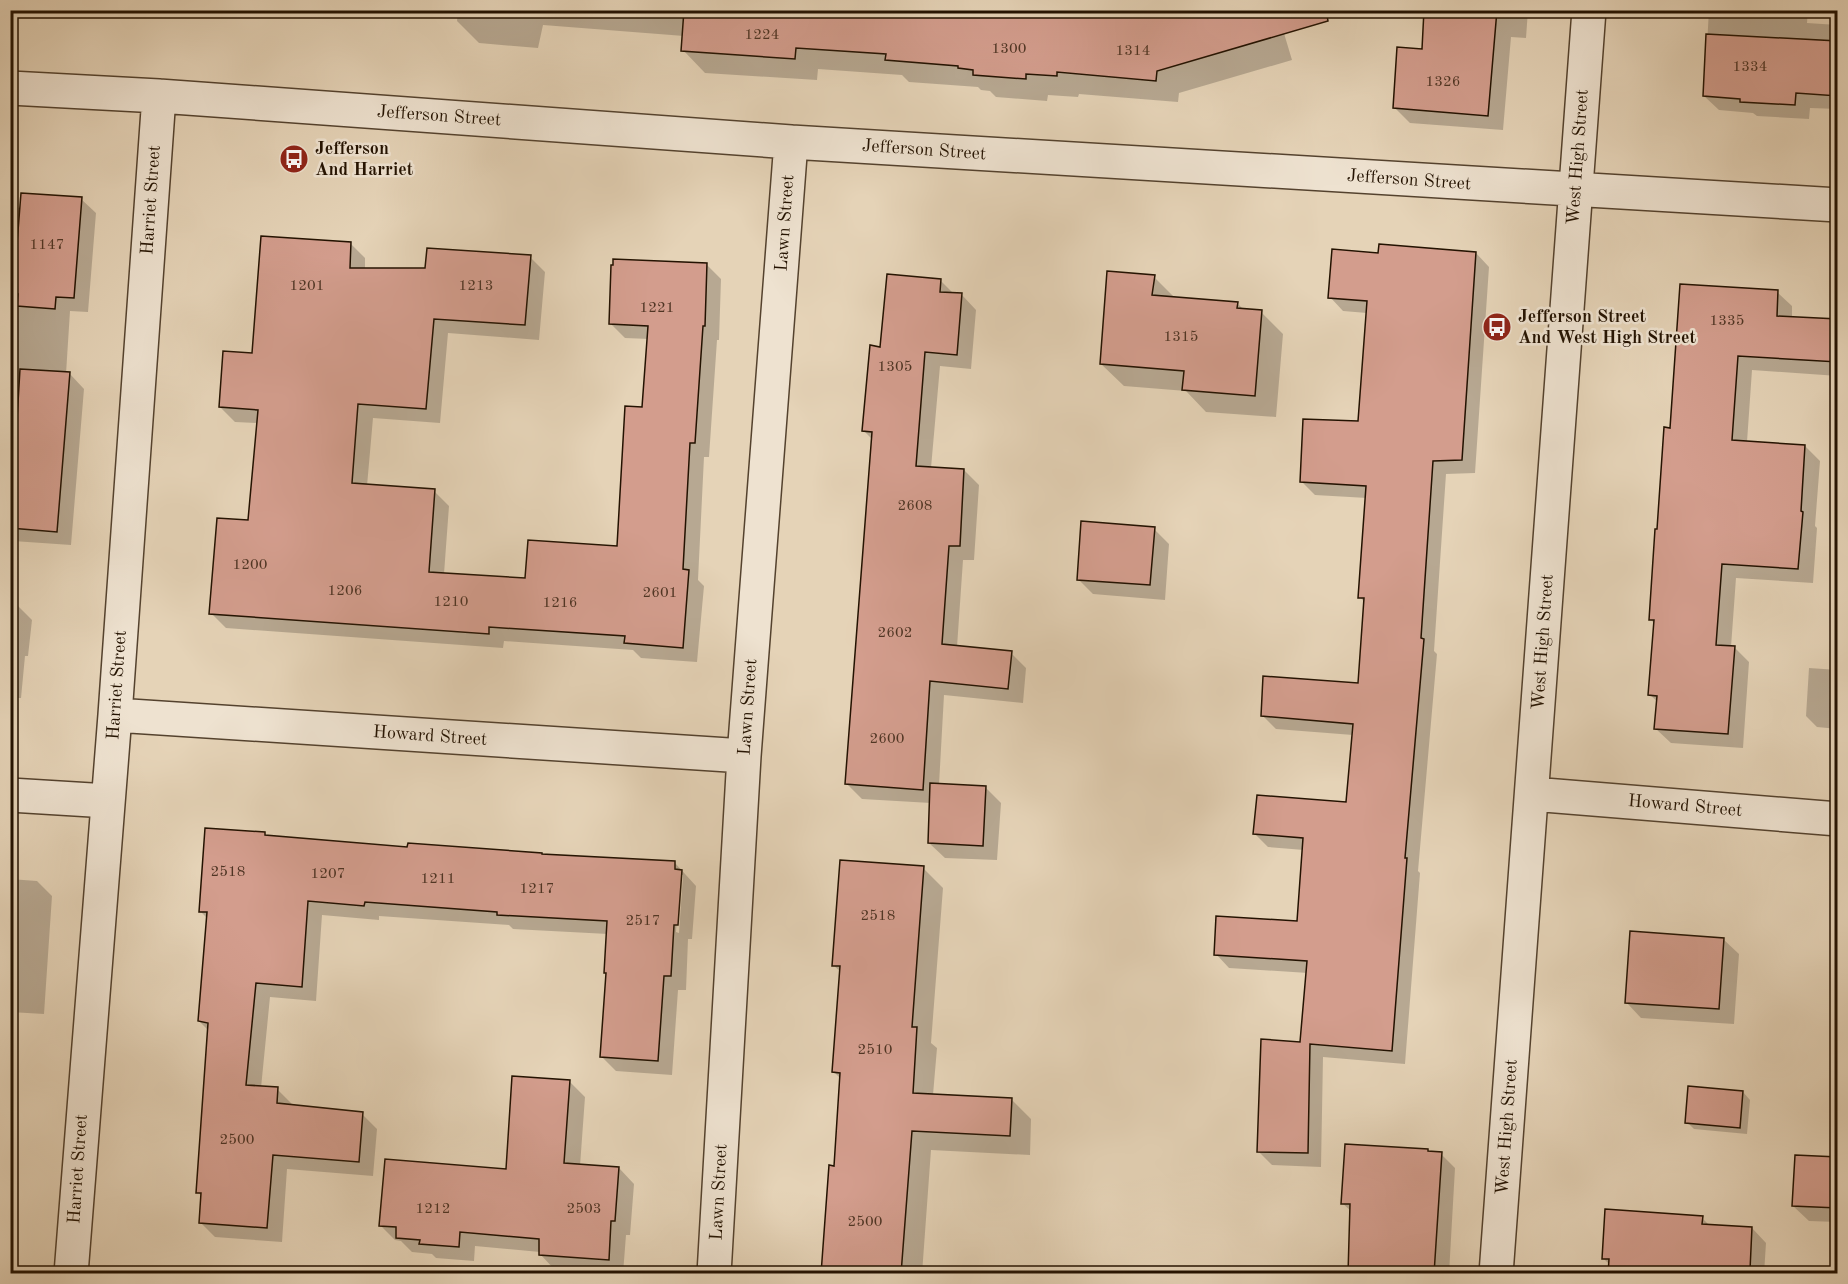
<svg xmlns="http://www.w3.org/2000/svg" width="1848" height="1284" viewBox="0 0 1848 1284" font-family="'Old Standard TT',serif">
  <rect width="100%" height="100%" fill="#e5d3b7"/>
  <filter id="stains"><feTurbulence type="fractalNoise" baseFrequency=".00333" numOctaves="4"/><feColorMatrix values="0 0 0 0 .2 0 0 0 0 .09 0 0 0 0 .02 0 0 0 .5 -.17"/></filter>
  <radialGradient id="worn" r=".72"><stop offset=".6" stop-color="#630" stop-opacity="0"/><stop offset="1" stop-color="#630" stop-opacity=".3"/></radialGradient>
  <path fill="#0003" fill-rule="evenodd" d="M458 10H1277L1292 60 1179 93 1178 102 1079 94 1078 97 1048 95 1047 101 996 97 990 91 981 90 978 87 909 82 902 75 818 69 817 80 705 73 683 50 684 36 543 25 538 48 479 43 457 21Z
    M1426 10H1528L1526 38 1511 37 1503 130 1410 123 1395 108 1423 51Z
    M1709 10H1808L1807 23 1838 25V109L1810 108 1809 119 1757 116 1753 113 1719 110 1704 96Z
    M81 199 96 213 88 312 70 311 66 374H70L84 389 71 545 13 541 10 539V207L21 208Z
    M350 243 365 258V270H426L530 257 545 272 539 340 448 333 440 423 373 418 367 486 434 491 449 506 444 574 526 579 618 548 644 409 649 339 625 338 610 323 706 264 721 279 719 340H717L709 457H704L698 580 704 586 697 662 641 658 633 650 504 641 503 648 226 628 211 613 249 521 258 423 235 422 220 407 253 355Z
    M1476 253 1489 267 1475 473 1446 474 1434 651 1437 654 1418 871 1420 873 1405 1064 1323 1057 1321 1167 1272 1165 1258 1151 1302 1043 1308 973 1229 968 1216 954 1298 922 1304 850 1268 847 1255 834 1347 804 1353 735 1276 729 1262 715 1359 685 1365 603 1360 597 1367 498 1315 495 1301 481 1360 423 1367 313 1343 311 1330 297 1380 254Z
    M1154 277 1176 299 1237 303 1244 310 1261 312 1283 334 1276 417 1206 412 1186 391 1124 386 1101 364Z
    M940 280 954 294 962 295 976 310 971 369 940 366 931 468 964 470 979 485 974 560H963L957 647 1011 653 1026 668 1023 703 944 695 939 785 985 787 1001 803 997 860 945 858 929 843 931 803 862 799 847 784 873 440 863 430 881 348Z
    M1777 292 1792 306V318L1838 321V376L1752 370 1747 442 1805 446 1820 461 1815 526 1817 528 1813 583 1736 578 1731 647H1734L1749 662 1743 748 1671 743 1656 729 1658 702 1650 695 1655 624 1650 619 1672 429Z
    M1154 529 1169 544 1165 600 1093 594 1078 579Z
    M10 604H16L32 620 28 656H25L21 698H17L15 716 10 715Z
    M1809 668 1838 670V729L1817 727 1806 716Z
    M264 834 267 836 409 849 542 854 675 863 696 886 692 939H688L686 990H678L672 1075 616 1071 602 1057 608 934 513 929 509 925 379 916V920L322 915 316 1001 270 997 261 1088 277 1089 292 1104V1106L362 1114 377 1129 373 1176 287 1169 282 1242 215 1237 200 1222 202 1197 198 1192 209 1031 199 1021 208 919 200 911ZM680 875H683L679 933 676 932Z
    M923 868 943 888 931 1043 937 1048 933 1095 1011 1099 1031 1119 1030 1155 931 1150 922 1274H822L835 1167 841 1079 834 1072 841 972 833 965Z
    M10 879 37 881 52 896 44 1014 10 1012Z
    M1723 939 1739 954 1734 1024 1641 1018 1626 1002Z
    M570 1082 585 1097 580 1166 619 1168 634 1184 630 1235H626L623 1274 555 1270 540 1254V1252L475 1246 474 1261 436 1258 432 1254 412 1252 401 1241 395 1240 380 1225 507 1170Z
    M1743 1092 1750 1100 1747 1134 1694 1129 1687 1122Z
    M1427 1150 1430 1153 1441 1154 1455 1168 1449 1274H1349L1352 1212 1342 1203Z
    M1838 1159V1222L1809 1221 1793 1206Z
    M1702 1218 1710 1226 1752 1228 1766 1243 1764 1274H1610V1265L1603 1258Z"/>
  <path fill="#d39d8d" stroke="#231201" stroke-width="1.5" d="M684 10H1326L1328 21 1157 71 1156 81 1057 72V76L1026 74V79L973 75V70L958 68V66L885 60 886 54 796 48 795 59 681 51Z
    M1424 10H1497L1488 116 1393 108 1397 47 1422 49Z
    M1706 34 1838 41V96L1796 93 1795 105 1740 102V99L1703 96Z
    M21 193 82 197 74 298 56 297 55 309 17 306 18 294H13Z
    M261 236 351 242 350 268H425L427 248 531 255 525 325 434 319 426 409 358 404 352 483 435 489 429 572 525 578 528 540 617 546 625 406 642 407 648 326 609 324 611 265H613V259L707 263 705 326H703L695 443H690L683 569 689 570 683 648 624 643 625 636 489 627V634L209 614 217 518 248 520 258 410 219 407 223 351 252 353Z
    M1379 244 1476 252 1462 460 1433 461 1421 638 1424 639 1405 858H1407L1392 1051 1310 1044 1308 1153 1257 1152 1261 1039 1300 1042 1307 961 1214 955 1216 916 1297 921 1303 838 1253 834 1257 795 1346 802 1353 724 1261 716 1263 676 1358 683 1364 598H1358L1366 486 1300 482 1303 419 1358 421 1367 301 1328 298 1332 249 1378 253Z
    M1107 271 1155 275 1152 295 1238 302 1237 308 1262 310 1255 396 1182 390 1184 371 1100 364Z
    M887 274 941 279 940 292 962 293 957 355 925 352 916 466 964 469 960 546H949L942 644 1012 651 1008 689 930 681 923 790 845 784 872 432 862 431 870 345 880 347Z
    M1680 284 1778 290 1777 316 1838 319V362L1738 356 1732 440 1805 445 1801 511 1803 512 1798 569 1722 564 1716 645 1735 646 1728 734 1654 729 1657 696 1648 695 1654 620H1649L1655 529H1657L1664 427 1670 428Z
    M20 369 70 372 57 532 10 528V469H14Z
    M1081 521 1155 527 1150 585 1077 580Z
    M930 783 986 786 983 846 928 843Z
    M205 828 265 832V835L407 847 408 843 542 853V854L675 861V869L682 870 678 925H674L671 976H664L658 1061 600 1057 606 973H604L607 921 497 915V912L365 902 364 906 308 901 302 987 256 983 246 1085 278 1087 277 1103 363 1112 359 1162 273 1155 267 1228 199 1223 201 1193H196L208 1023 198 1021 207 912H199Z
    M840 860 924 866 912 1027H917L913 1093 1012 1098 1010 1136 912 1131 901 1274H821L829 1165 834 1166 840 1073 832 1072 840 966H832Z
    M1630 931 1724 938 1719 1009 1625 1003Z
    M512 1076 570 1080 564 1163 619 1167 615 1221H611L609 1260 539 1255V1239L460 1232 459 1247 419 1244 420 1240 396 1238V1227L379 1226 385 1159 506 1169Z
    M1688 1086 1743 1091 1740 1128 1685 1123Z
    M1345 1144 1428 1149V1151L1442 1152 1434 1274H1348L1350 1204H1341Z
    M1795 1155 1838 1157V1208L1792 1206Z
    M1605 1209 1703 1216 1702 1224 1752 1227 1750 1270 1699 1268V1274H1608L1609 1259H1602Z"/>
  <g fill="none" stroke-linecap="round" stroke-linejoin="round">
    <g stroke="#54422e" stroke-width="36">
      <path id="street" d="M10 88 159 96 791 142 1838 205
        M115 715 744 756
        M1532 794 1838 819
        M10 795 108 801
        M71 1274 115 715 159 96
        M714 1274 744 756 791 142
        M1496 1274 1589 10"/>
    </g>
    <use href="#street" stroke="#eee2d0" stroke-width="33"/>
  </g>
  <defs>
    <g id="bus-disc" transform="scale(1.5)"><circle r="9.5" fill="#8f2418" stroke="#eee2d0"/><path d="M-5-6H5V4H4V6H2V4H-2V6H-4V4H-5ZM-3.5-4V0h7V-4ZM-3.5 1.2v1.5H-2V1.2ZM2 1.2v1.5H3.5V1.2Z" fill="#fff"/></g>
  </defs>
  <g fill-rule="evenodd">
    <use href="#bus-disc" x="294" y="159"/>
    <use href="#bus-disc" x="1497" y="327"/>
  </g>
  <g text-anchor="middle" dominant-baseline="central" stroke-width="5" stroke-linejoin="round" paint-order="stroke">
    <g font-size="15" fill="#4f3524">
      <text x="762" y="35">1224</text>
      <text x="1009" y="49">1300</text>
      <text x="1133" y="51">1314</text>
      <text x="1750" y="67">1334</text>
      <text x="1443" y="82">1326</text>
      <text x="47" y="245">1147</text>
      <text x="307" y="286">1201</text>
      <text x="476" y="286">1213</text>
      <text x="657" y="308">1221</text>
      <text x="1727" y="321">1335</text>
      <text x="1181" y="337">1315</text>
      <text x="895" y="367">1305</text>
      <text x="915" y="506">2608</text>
      <text x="250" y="565">1200</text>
      <text x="345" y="591">1206</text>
      <text x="660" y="593">2601</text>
      <text x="451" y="602">1210</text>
      <text x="560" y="603">1216</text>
      <text x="895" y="633">2602</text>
      <text x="887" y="739">2600</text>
      <text x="228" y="872">2518</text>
      <text x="328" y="874">1207</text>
      <text x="438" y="879">1211</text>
      <text x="537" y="889">1217</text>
      <text x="878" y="916">2518</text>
      <text x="643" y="921">2517</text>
      <text x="875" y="1050">2510</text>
      <text x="237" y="1140">2500</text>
      <text x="433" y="1209">1212</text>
      <text x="584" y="1209">2503</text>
      <text x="865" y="1222">2500</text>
    </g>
    <g font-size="18" fill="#231201" stroke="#eee2d0">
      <text transform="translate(439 116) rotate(4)">Jefferson Street</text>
      <text transform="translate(924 150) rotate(4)">Jefferson Street</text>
      <text transform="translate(1578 157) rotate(-86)">West High Street</text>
      <text transform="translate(1409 180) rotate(4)">Jefferson Street</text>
      <text transform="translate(151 200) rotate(-86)">Harriet Street</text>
      <text transform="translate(785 223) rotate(-86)">Lawn Street</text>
      <text transform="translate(1543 642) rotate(-86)">West High Street</text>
      <text transform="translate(117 685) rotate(-86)">Harriet Street</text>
      <text transform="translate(748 707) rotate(-86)">Lawn Street</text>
      <text transform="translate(430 736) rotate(4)">Howard Street</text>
      <text transform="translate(1685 806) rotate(5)">Howard Street</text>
      <text transform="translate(1507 1127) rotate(-86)">West High Street</text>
      <text transform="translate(78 1169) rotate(-86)">Harriet Street</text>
      <text transform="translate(719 1192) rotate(-87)">Lawn Street</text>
    </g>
    <g font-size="18" font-weight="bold" fill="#231201" stroke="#eee2d0" text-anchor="start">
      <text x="315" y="149">Jefferson<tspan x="315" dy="21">And Harriet</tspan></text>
      <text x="1518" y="317">Jefferson Street<tspan x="1518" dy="21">And West High Street</tspan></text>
    </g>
  </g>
  <rect width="1848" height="1284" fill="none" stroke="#e5d3b7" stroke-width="36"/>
  <rect x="12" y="12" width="1824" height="1260" fill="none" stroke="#231201" stroke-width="3"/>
  <rect x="18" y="18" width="1812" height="1248" fill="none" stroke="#231201" stroke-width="1.5"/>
  <rect width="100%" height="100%" filter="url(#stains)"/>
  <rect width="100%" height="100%" fill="url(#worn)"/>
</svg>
